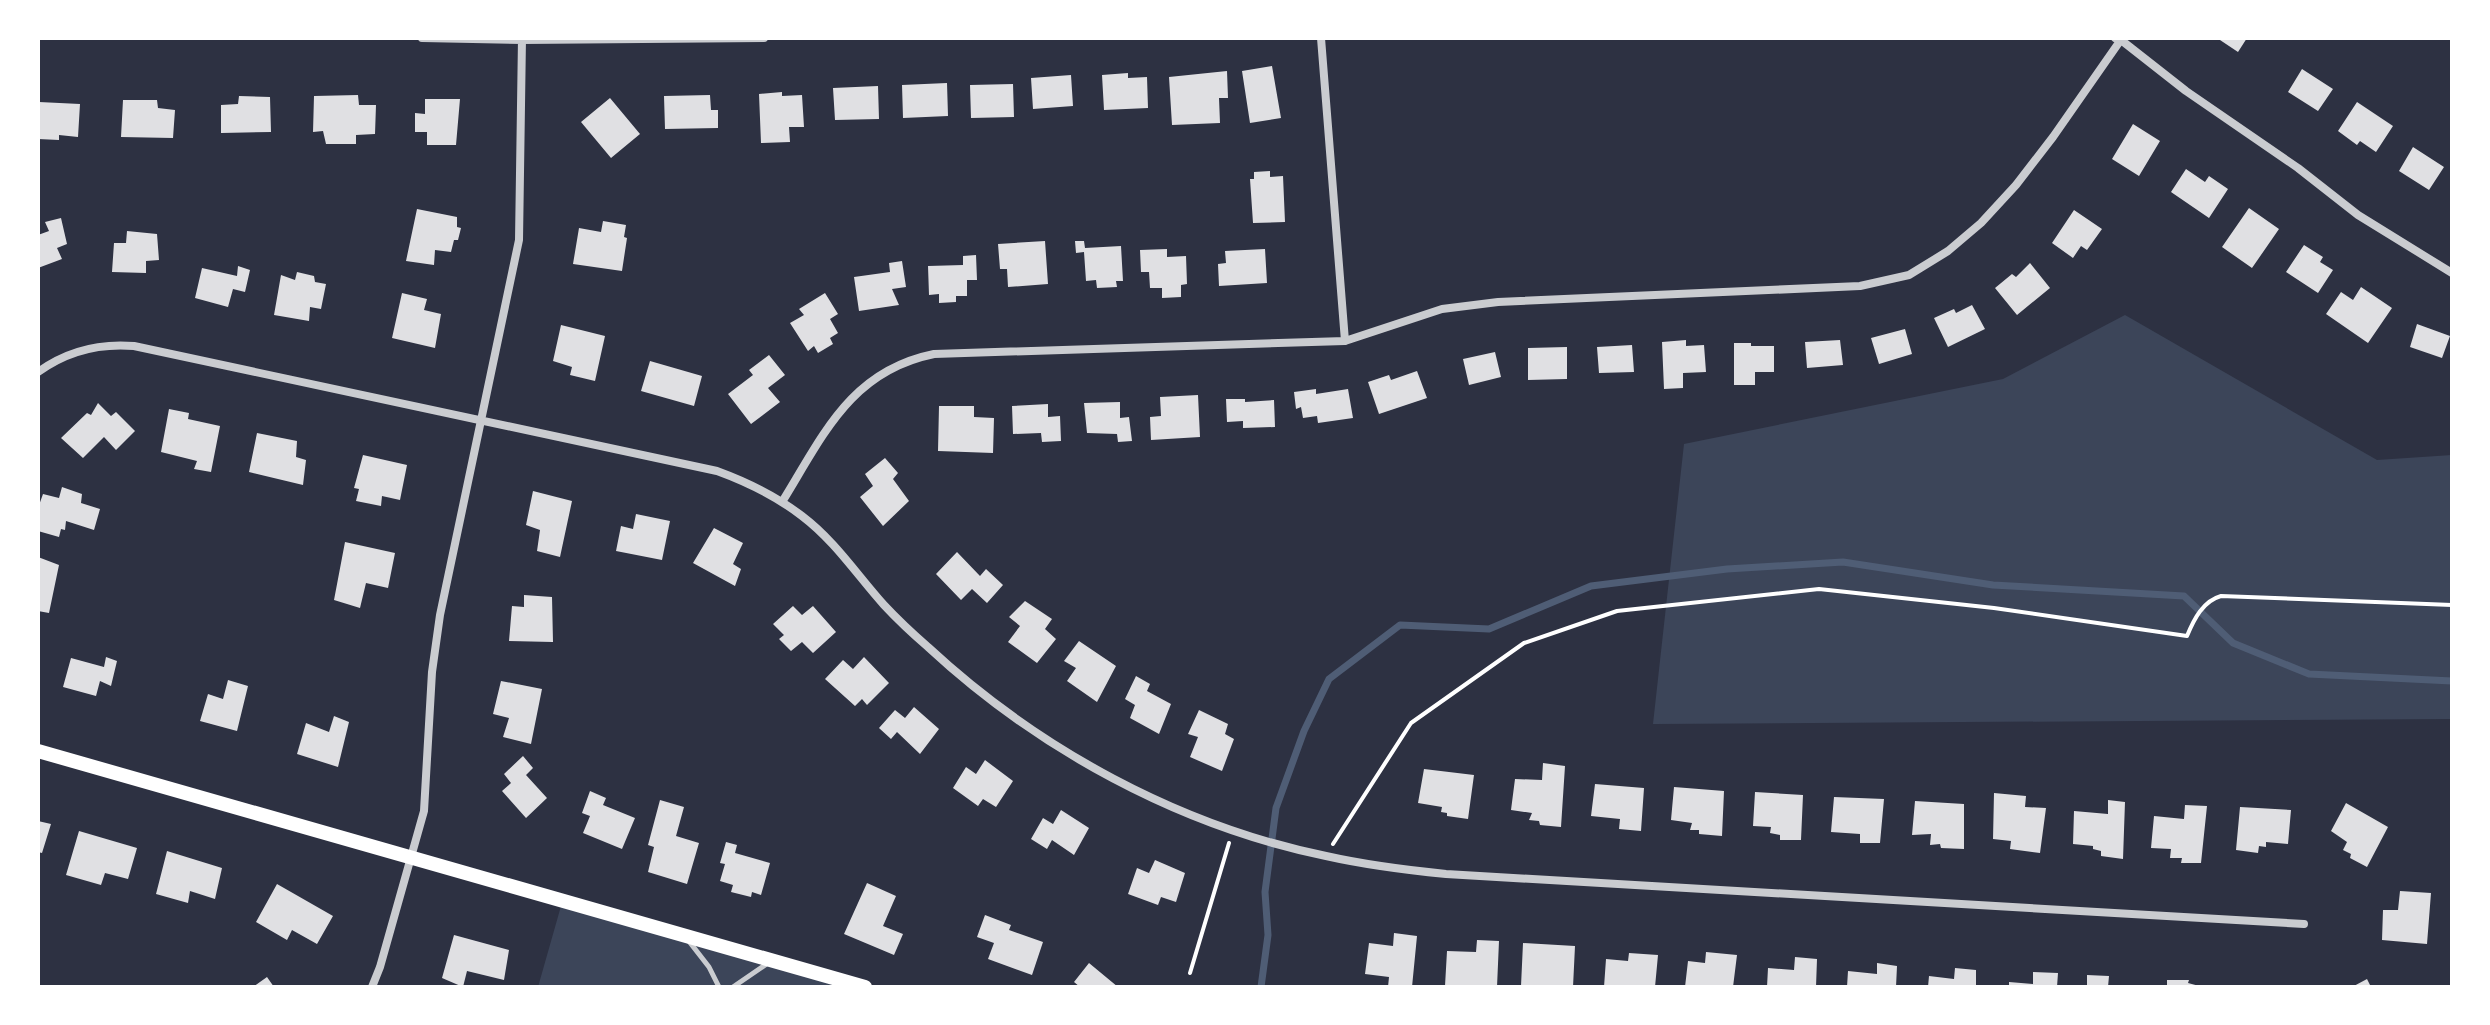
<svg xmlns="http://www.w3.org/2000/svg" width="2490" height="1025" viewBox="0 0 2490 1025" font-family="Poppins,sans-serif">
  <rect width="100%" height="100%" fill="#2d3142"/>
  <path fill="#3c4559" d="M2125 315 2377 460 2452 455V719L1653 724 1684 444 2003 379Z
    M563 899 865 987H538Z"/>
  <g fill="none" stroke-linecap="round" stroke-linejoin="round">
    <path stroke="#4f5d75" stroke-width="7" d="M1261 987 1268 935 1265 892 1276 808 1304 731 1329 679 1400 625 1489 629 1591 586 1727 569 1843 562 1993 585 2184 596 2233 643 2309 674 2452 681"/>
  </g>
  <path fill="#e0e0e3" d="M2217 38H2247L2238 52Z
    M1272 66 1281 118 1250 123 1242 71Z
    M2302 69 2333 89 2318 111 2288 92Z
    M1227 71 1228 98H1219L1220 123 1172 125 1169 77Z
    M1128 73V78L1147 77 1148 108 1104 110 1102 75Z
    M1071 75 1073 106 1033 109 1031 78Z
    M947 83 948 116 903 118 902 85Z
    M1013 84 1014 117 971 118 970 85Z
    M878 86 879 119 835 120 833 88Z
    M782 92V96L802 95 804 127H789L790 142 761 143 759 94Z
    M358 95 359 105H376L375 134 356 135V144H326L323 131 313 132 314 96Z
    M710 95 711 110H718V128L665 129 664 96Z
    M239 96 270 97 271 132 221 133V105L238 104Z
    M610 98 640 134 611 158 581 122Z
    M425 99H460L456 145H427V132H415V113L425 114Z
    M123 100H157L158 108 175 110 173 138 121 137Z
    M39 102 80 104 78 137 59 135V140L38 139Z
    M2357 102 2393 126 2376 152 2360 141 2357 145 2338 131Z
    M2133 124 2160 141 2139 176 2112 159Z
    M2413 147 2444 167 2429 190 2399 171Z
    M2186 169 2205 182 2209 176 2228 189 2209 218 2171 192Z
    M1270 171V177L1283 176 1285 222 1253 223 1250 179H1254V172Z
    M2249 208 2279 229 2252 268 2222 247Z
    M417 209 457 217V227L461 228 458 240H454L451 252 435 250 434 265 406 261Z
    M2074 210 2102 229 2087 250 2081 246 2073 258 2052 243Z
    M61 218 67 244 57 248 62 259 38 268V235L49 231 45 222Z
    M603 221 626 225 624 237 627 238 622 271 573 264 579 228 601 232Z
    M127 231 157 234 159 260 146 261V273L112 272 114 243H126Z
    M1045 241 1048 284 1008 287 1007 269H1000L998 244Z
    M1075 241H1084L1085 248 1121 246 1123 281H1116L1117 287 1097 288 1096 280 1086 281 1084 252 1076 253Z
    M2304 245 2323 257 2320 262 2333 270 2318 293 2286 272Z
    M1167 249V257L1186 256 1187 284 1181 285V297L1162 298V288H1150L1149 272H1141L1140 250Z
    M1265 249 1267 283 1219 286 1218 264 1226 263 1225 251Z
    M976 255 977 280H967V296H956V302L939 303V294L929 295 928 266 963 265V256Z
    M902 261 906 287 892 289 899 305 859 311 854 277 890 272 889 263Z
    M2030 263 2050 288 2017 315 1995 288 2012 274 2016 277Z
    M238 266 250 270 245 292 233 289 228 307 195 298 202 268 237 276Z
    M297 272 314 276 315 282 326 284 321 309 310 307 309 321 274 315 281 275 295 280Z
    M2361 287 2392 308 2368 343 2326 314 2341 292 2353 300Z
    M402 293 427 299 424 310 441 314 435 348 392 338Z
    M825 293 838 314 830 319 838 333 830 338 833 344 818 353 814 346 808 351 790 323 804 315 799 309Z
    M1972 305 1985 329 1948 347 1934 318 1954 309 1956 313Z
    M2417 324 2450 336 2442 358 2410 347Z
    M561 325 605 336 595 381 570 375 572 367 553 361Z
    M1905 329 1912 354 1879 364 1871 338Z
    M1686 340V346L1704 345 1706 372 1683 373V388L1664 389 1662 342Z
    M1840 340 1843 365 1807 368 1805 342Z
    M1734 343H1751V346H1774V372H1755V385H1734Z
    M1632 345 1634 372 1599 373 1597 347Z
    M1567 347V379L1528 380V348Z
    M1495 352 1501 377 1469 385 1463 359Z
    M769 355 785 375 768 388 780 402 751 424 728 394 753 375 749 370Z
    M650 361 702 376 694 406 641 391Z
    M1417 371 1427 398 1379 414 1368 382 1389 375 1391 380Z
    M1316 389V394L1348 389 1353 418 1318 423 1317 416 1303 418 1301 407 1296 409 1294 392Z
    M1198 395 1200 437 1151 440 1150 417 1161 416 1160 397Z
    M1226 399H1245V402L1274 400 1275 427 1243 428V421L1227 422Z
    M1120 402V418L1129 417 1132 441 1118 442 1117 434 1087 433 1084 403Z
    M98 403 111 416 116 412 135 431 116 450 104 437 83 458 61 438 87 413 91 415Z
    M1048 404V417L1060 416 1061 441 1042 442 1041 433 1013 434 1012 406Z
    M939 406H974V417L994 418 993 453 938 451Z
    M169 409 189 413 188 419 220 426 211 472 194 469 197 461 161 452Z
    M257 433 297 441 296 457 306 460 303 485 249 472Z
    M363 455 407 465 400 500 382 496 381 506 356 501 359 489 354 488Z
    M885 458 898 473 893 479 909 501 883 526 860 497 873 486 865 474Z
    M62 487 82 494 81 503 100 509 94 530 66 521 65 530 61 529 59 537 38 531V508L43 494 59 498Z
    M533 491 572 501 560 557 537 551 540 530 526 525Z
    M636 514 670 521 662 560 616 551 621 526 633 529Z
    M714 528 743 543 733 564 741 569 735 586 693 563Z
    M345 542 395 553 388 588 366 583 360 608 334 600Z
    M957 552 980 576 986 569 1003 585 987 603 972 589 961 600 936 574Z
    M38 557 59 565 49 613 38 611Z
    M524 595 552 597 553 642 509 641 512 606 524 607Z
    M1025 601 1052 619 1045 629 1056 639 1037 663 1008 642 1020 626 1009 617Z
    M793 606 802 615 813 606 836 632 813 653 802 642 791 651 779 639 784 635 773 624Z
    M1079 641 1116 666 1097 702 1067 681 1076 668 1064 661Z
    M106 657 117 661 111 686 100 681 96 696 63 687 71 658 104 667Z
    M864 657 889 683 867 705 862 699 855 706 825 679 843 660 853 669Z
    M1136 676 1150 684 1147 691 1171 704 1159 734 1130 718 1135 705 1125 699Z
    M228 680 248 686 237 731 200 721 208 694 223 699Z
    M501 681 542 689 531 744 503 737 509 718 493 714Z
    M914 707 939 729 920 754 897 732 891 739 879 728 895 710 905 718Z
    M1199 710 1228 724 1225 734 1234 739 1222 771 1190 757 1198 737 1188 734Z
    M334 716 349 722 338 767 297 754 306 723 329 732Z
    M523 756 533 768 526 775 547 798 526 818 502 791 511 783 504 774Z
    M985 760 1013 781 996 807 983 799 978 806 953 788 966 767 976 774Z
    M1543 763 1565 766 1561 827 1540 825 1539 821 1529 820 1532 813 1511 810 1515 779 1542 780Z
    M1424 769 1474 775 1468 819 1447 816V813L1441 812 1442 807 1418 803Z
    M1595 784 1644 788 1641 831 1619 829 1620 819 1591 816Z
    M1674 787 1724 791 1722 836 1699 834V830H1690L1692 823 1671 820Z
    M590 791 606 798 603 805 635 818 622 849 583 833 590 816 582 813Z
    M1755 792 1803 795 1801 840H1780V835L1770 833 1771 827 1753 826Z
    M1994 793 2026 796 2025 807 2046 808 2040 853 2010 849 2011 841 1993 839Z
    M1834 797 1884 799 1880 843H1860V834L1831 832Z
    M660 800 684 807 676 836 699 843 687 884 648 872 654 847 648 845Z
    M2108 800 2125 802 2123 859 2101 856V851L2093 849V846L2073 844 2074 811 2108 814Z
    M1915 801 1964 804V849L1941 848 1940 844 1930 845 1931 834 1912 835Z
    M2346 803 2388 827 2367 867 2350 858 2351 854 2343 850 2347 842 2331 831Z
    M2185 805 2207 806 2201 863H2181L2182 858H2170L2171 849 2151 848 2154 816 2184 819Z
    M2240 807 2291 810 2288 844 2266 842V847L2259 846 2258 853 2236 850Z
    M1061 810 1089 828 1074 855 1052 840 1047 849 1031 839 1043 818 1053 824Z
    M38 821 51 824 42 853 38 852Z
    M79 831 137 848 128 879 105 873 101 885 66 875Z
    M726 842 737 845 735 853 770 863 761 895 752 892 751 897 731 892 733 885 720 881 725 864 720 863Z
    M167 851 222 868 215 899 190 891 188 903 156 894Z
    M1155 860 1185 873 1176 902 1161 897 1158 905 1128 894 1137 868 1149 873Z
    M867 883 896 896 883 926 903 934 894 955 844 934Z
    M277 884 333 916 317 944 292 930 287 940 256 922Z
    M2400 891 2431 893 2427 944 2382 940 2383 910H2398Z
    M985 915 1011 925 1009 930 1043 942 1032 975 988 959 994 943 977 937Z
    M1394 933 1417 936 1412 987H1388L1389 977 1365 974 1369 943 1393 946Z
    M454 935 509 950 504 980 467 971 463 987 442 978Z
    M1477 940 1499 941 1497 987 1445 986 1447 951 1476 952Z
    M1523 943 1575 946 1573 987 1521 986Z
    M1706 952 1737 955 1733 987 1714 985V987H1685L1688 961 1705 963Z
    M1629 953 1658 955 1655 987H1604L1606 959 1628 961Z
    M1795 957 1817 959 1816 987H1767L1768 968 1794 970Z
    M1089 963 1118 987H1080L1074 982Z
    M1877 963 1897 966 1896 987H1847L1848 971 1877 974Z
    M1955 968 1976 970V987H1928L1929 976 1954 979Z
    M2033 972 2058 973 2057 987H2009V982L2033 984Z
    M2087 975 2109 976 2108 987H2087Z
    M267 977 274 987H253Z
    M2367 979 2371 987H2352Z
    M2167 980H2189L2188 983 2203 987H2167Z"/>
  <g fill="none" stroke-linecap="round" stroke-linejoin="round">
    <path stroke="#fff" stroke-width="4" d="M1333 844 1411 723 1524 643 1617 611 1819 589 1994 608 2187 636C2194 619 2203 601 2221 596L2452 605
      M1190 973 1229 843"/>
    <path stroke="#caccd0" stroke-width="5" d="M688 940 709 967 719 987
      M733 987 768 963"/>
    <path stroke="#caccd0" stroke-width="8" d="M422 38 522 40 764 38
      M1321 38 1345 341
      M2121 40 2186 91 2298 168 2358 215 2452 273
      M38 372C67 351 98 343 134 346L717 471C747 482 776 496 802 516 835 541 857 575 884 605 898 620 913 634 928 647 1038 749 1179 826 1326 856 1366 865 1406 870 1446 874L2304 924
      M782 502C823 436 850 371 934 354L1345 341 1442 309 1498 302 1860 286 1909 275 1948 251 1981 223 2016 185 2053 137 2120 41 2115 38
      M372 987 380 967 424 811 432 672 440 615 519 240 522 38"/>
    <path stroke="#fff" stroke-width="14" d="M38 751 865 987"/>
  </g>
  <rect width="2490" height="1025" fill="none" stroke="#ffffff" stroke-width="80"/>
</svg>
